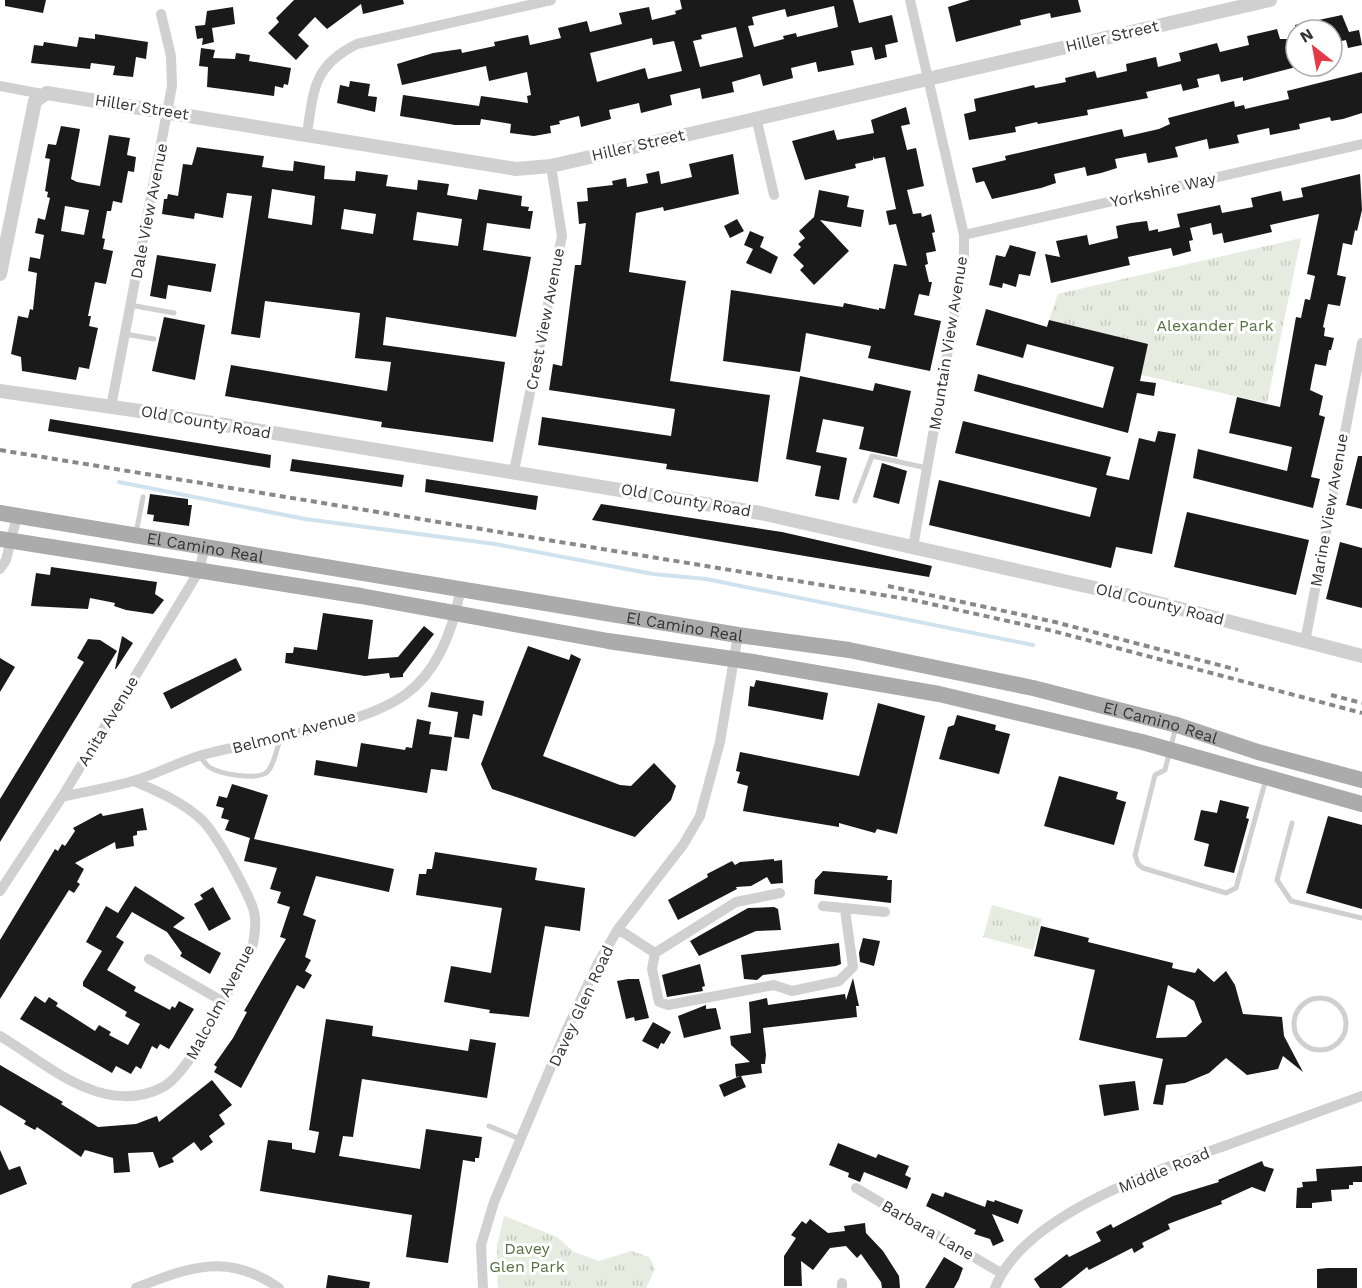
<svg xmlns="http://www.w3.org/2000/svg" width="1362" height="1288" viewBox="0 0 1362 1288" font-family="'Work Sans',sans-serif">
  <defs>
    <pattern id="park-tufts" width="24" height="20" patternUnits="userSpaceOnUse" patternTransform="scale(1.5)"><rect width="24" height="20" fill="#e6ecdf"/><path d="M3 7l-1-3M5 7V3M7 7l1-3M15 17l-1-3M17 17v-4M19 17l1-3" fill="none" stroke="#c6cbc0"/></pattern>
  </defs>
  <rect width="100%" height="100%" fill="#fff"/>
  <path fill="url(#park-tufts)" d="M1301 238 1267 403 1141 375 1148 344 1049 320 1058 294Z
    M992 905 1042 919 1033 950 983 937Z
    M504 1216 557 1237 574 1252 599 1261 631 1251 649 1257 655 1269 646 1288H498L497 1246Z"/>
  <g fill="none" stroke-linecap="round" stroke-linejoin="round">
    <path stroke="#cfe2ee" stroke-width="4" d="M119 482 305 519 495 544 653 574 706 579 1033 645"/>
  </g>
  <path fill="#1a1a1a" fill-rule="evenodd" d="M5 0H46L43 13 5 6Z
    M294 0H403L404 4 363 14 361 4 327 29 315 17 298 35 309 46 296 60 268 33 279 22 276 18Z
    M680 0H853L859 23 892 15 898 42 885 45 887 57 875 60 872 47 851 51 854 65 818 72 816 62 791 68 793 78 763 86 760 74 732 82 734 92 702 99 700 88 670 95 672 105 641 113 639 103 609 110 611 119 581 127 579 116 559 121 560 124 550 126 551 133 534 136 510 133 511 124 481 119 480 125H455L400 116 403 95 479 106 481 96 528 103 527 96 531 95 527 72 489 81 486 66 402 85 397 64 433 53 461 49 462 53 495 46 494 42 528 35 530 45 561 38 558 28 587 21 590 32 622 24 619 13 649 7 652 20 676 14 675 11 682 9ZM834 6 838 27 797 37 796 33 783 36 784 39 754 47 748 26 754 25 752 17 785 9 787 17ZM736 27 743 57 700 67 693 41 702 39 701 35ZM652 38 653 45 674 41 682 71 648 79 645 68 597 82 590 53Z
    M970 0H1078L1081 12 1051 18 1050 13 1020 20 1021 25 956 42 948 7Z
    M233 7 235 24 212 28 214 42 202 45 203 38 197 39 195 26 205 25 207 11Z
    M1342 15 1349 32 1359 30 1362 45 1348 48 1346 40 1332 43V30H1295V25Z
    M1277 29 1280 39H1293L1296 67 1243 81V77L1221 82 1219 74 1197 79 1199 87 1183 91 1181 84 1146 92 1148 98 1087 110 1088 115 1038 124 1037 122 1015 127 1016 132 969 140 964 114 976 111 974 99 1034 85 1035 88 1066 82 1065 78 1095 71 1097 78 1127 71 1126 64 1156 57 1158 67 1181 61 1179 53 1217 43 1220 52 1249 45 1247 36Z
    M95 34 148 42 146 59 136 57 133 77 113 75 115 66 91 63 90 69 31 63 34 45 43 46 44 42 77 47 79 37 95 39Z
    M201 48 215 50 213 58 235 59 236 53 250 55 249 61 291 68 288 85 284 84 283 88 275 86 274 96 207 87 208 67 199 66Z
    M1362 72V113L1343 119 1331 121 1330 117 1299 124 1300 129 1270 135 1269 128 1237 135 1239 143 1209 149 1207 139 1175 147 1178 157 1148 163 1146 153 1115 159 1117 168 1101 173 1087 176 1085 167 1054 174 1056 183 1041 188 992 199 984 181 976 183 972 168 1006 160 1005 156 1122 129 1124 137 1159 129 1170 124 1168 118 1234 101 1235 107 1244 105 1245 109 1289 99 1287 91Z
    M350 81 370 84 368 96 377 97 375 112 337 103 340 85 349 87Z
    M906 107 910 124 901 126 907 150 916 148 924 186 907 190 913 214 921 213 922 217 931 214 935 232 932 233 936 251 926 253 928 264 925 265 929 282H932L929 296 919 294 914 315 941 321 930 371 868 358 871 346 806 333 800 372 723 361 731 290 843 307 844 303 879 310V308L885 309 894 264 907 266 896 224 889 225 886 211 896 209 885 157 874 159 873 156V160L855 164 856 168 805 180 792 141 834 130 837 140 874 133 871 120Z
    M61 126 80 129 71 179 77 182 100 186 109 135 130 138 127 155 136 157 134 172 128 171 122 203 113 201 111 211H107L102 238 105 239 103 249 113 251 106 284 95 282 88 316H91L89 326 98 328 89 369 79 367 76 380 22 371 21 357 11 354 18 316 28 318 30 309 33 310 37 273 28 271 30 257 40 259 44 235 35 233 38 218 45 220 50 198 47 197 48 192 45 191 50 159 45 158 48 144 56 145ZM65 206 89 210 84 235 61 231Z
    M197 147 264 156 262 167 282 170 293 171 294 161 325 166 324 179 355 181 356 171 388 175 386 186 417 190 418 180 449 184 447 195 477 200 479 189 522 196 521 206 529 207 528 211H533L530 229 487 223 483 250 531 257 516 337 386 317 383 345 505 362 493 442 381 427 382 422 225 396 231 365 387 391 391 362 355 358 360 313 265 301 260 338 231 334 252 196 227 193 223 218 195 213 194 219 162 214 164 199H167L168 194 178 196 183 164 192 165ZM272 189 315 196 312 225 268 218ZM344 209 376 214 373 234 341 229ZM417 212 462 219 458 246 413 240Z
    M733 154 739 194 664 211 663 207 636 213 629 272 686 281 670 381 770 395 758 482 666 469 667 464 538 445 542 417 671 436 675 409 549 390 553 364 562 366 575 265H581L586 223 579 224 577 202 588 201 587 188 613 185 612 181 626 178 627 187 648 183 646 174 659 171 661 184 692 177 689 164Z
    M1360 174 1362 210 1357 231 1355 230 1352 245 1343 243 1337 275 1346 277 1340 306 1328 304 1323 327 1325 328 1324 336 1334 338 1331 350H1329L1326 366 1315 364 1310 390 1323 396 1319 415 1325 417 1311 477 1320 479 1313 508 1193 478 1198 449 1287 471 1292 447 1229 433 1237 397 1280 407 1296 317 1301 318 1305 299 1310 300 1315 276 1307 274 1319 214 1270 225 1272 232 1224 243 1222 233 1213 235 1211 223 1190 228 1193 240 1189 241 1191 251 1173 256 1171 248 1128 257 1130 265 1051 283 1045 254 1060 257 1056 241 1087 235 1089 245 1118 238 1116 226 1131 223 1147 221 1149 231 1158 229V232L1180 227 1177 214 1220 205 1222 213 1253 207 1251 198 1281 191 1283 201 1303 197 1301 188Z
    M819 190 849 196 847 207 864 210 861 227 820 220 849 251 814 285 800 270 804 266 793 255 801 247 798 244 805 238 799 231 814 217Z
    M737 219 744 231 730 238 724 226Z
    M750 231 764 237 760 247 778 257 771 274 746 263 753 249 744 245Z
    M1010 245 1036 252 1030 276 1019 274 1016 287 1003 283 1002 288 989 285 996 255 1005 257Z
    M157 255 216 264 211 292 168 285 166 299 150 296Z
    M986 309 1047 327 1049 320 1148 344 1140 381 1156 383 1154 396 1137 393 1128 433 974 391 978 374 1103 408 1114 367 1027 344 1023 358 976 345Z
    M164 317 205 325 195 380 152 371Z
    M800 376 873 391 875 383 911 391 897 457 859 449 864 427 823 419 816 452 847 458 839 500 815 496 821 466 786 459Z
    M50 419 271 455 270 468 48 431Z
    M963 421 1111 457 1106 475 1129 480 1139 438 1155 442 1158 431 1176 434 1152 554 1116 547 1111 568 929 525 939 480 1090 517 1097 488 955 453Z
    M1358 456H1362V509L1346 505Z
    M292 459 404 475 402 487 290 471Z
    M882 463 907 471 899 504 873 497Z
    M426 479 538 496 536 510 425 492Z
    M150 494 188 499V505H192L189 526 153 521 154 515 147 514Z
    M601 504 782 532 932 566 929 577 592 520Z
    M1187 512 1309 540 1296 595 1174 567Z
    M1340 542 1362 548V608L1326 599Z
    M51 567 157 582 155 594 164 600 153 614 126 610 114 606 115 603 90 598 88 609 31 606 36 573 50 575Z
    M323 613 373 620 368 659 398 657 424 626 434 634 403 674V677L390 678 389 673 365 676 285 663 286 653H293L294 647 317 650Z
    M122 636 133 643 116 669H115Z
    M88 639 100 640 117 651 0 842V799L84 662 77 658Z
    M528 646 569 660 571 654 581 659 543 756 620 785 631 786 654 763 676 786 671 800 635 837 492 789 481 764Z
    M0 658 15 667 0 692Z
    M236 658 242 670 171 709 163 693Z
    M756 680 828 693 823 720 748 706 750 686 754 687Z
    M431 692 484 701 482 716 473 714 469 739 454 737 458 712 428 707Z
    M878 703 925 716 897 834 877 829 875 833 839 823V827L743 811 748 786 737 783 740 772 736 771 740 752 859 776Z
    M957 715 996 725 995 730 1010 734 999 774 939 759 948 727 954 725Z
    M417 719 431 722 429 734 452 737 447 771 431 769 427 793 314 775 316 760 357 767 361 743 405 750 406 747 412 748Z
    M1059 776 1118 792 1116 799 1126 802 1114 845 1044 826Z
    M232 784 268 795 254 839 394 869 389 892 316 876 303 915 316 920 305 957 311 960 305 971 312 975 304 989 297 985 241 1088 214 1072 217 1067 214 1065 233 1038 247 1012 244 1011 286 939 280 937 290 907 277 903 281 892 270 889 277 868 244 861 250 838 225 830 229 820 221 818 224 808 216 806 219 796 227 798Z
    M1220 800 1249 807 1246 818 1249 819 1234 873 1204 866 1209 844 1194 840 1201 810 1217 813Z
    M143 808 147 830 137 831V835L133 836 134 846 116 849 115 842 75 863 84 869 77 882 80 884 74 893 69 890 0 999V940L55 849 58 851 62 844 65 846 75 831 73 828 101 813 103 816Z
    M1328 816 1362 825V909L1306 893Z
    M435 852 537 868 535 880 585 888 580 931 545 926 529 1017 489 1013 490 1010 444 1002 451 966 491 973 502 908 416 895 419 874H426L427 869H432Z
    M774 859V861L782 860 783 883 771 884 767 877 751 886 736 887 737 889 678 920 668 900 708 877 707 874 732 861 735 865 740 862Z
    M823 871 888 876 887 880H892L891 903 814 894 815 880Z
    M135 886 185 918 173 927 221 953 210 974 180 956 182 953 167 932 132 912 116 937 124 942 107 970 136 987 134 991 170 1010 172 1006 175 1008 179 1001 194 1009 169 1049 160 1044 157 1049 152 1046 141 1069 136 1066 131 1074 116 1066 112 1073 20 1019 35 996 45 1003 49 997 58 1003 56 1006 95 1031 99 1025 111 1032 109 1035 128 1045 140 1024 125 1016 127 1012 83 986V982L102 951 86 942 106 906 118 913Z
    M213 887 231 919 209 931 194 904 203 899 200 895Z
    M774 907 778 909 781 930 756 931 699 956 690 941 748 908Z
    M1041 926 1089 938 1088 942 1173 963 1172 968 1195 973 1198 968 1214 982 1226 971 1235 985 1243 1014 1282 1017 1284 1036 1303 1072 1283 1056 1278 1069 1247 1075 1226 1058 1209 1073 1185 1083 1166 1085 1163 1105 1153 1104 1163 1059 1079 1040 1095 970 1034 956ZM1168 985 1194 1001 1202 1022 1186 1037 1156 1038Z
    M863 938 880 941 874 966 860 962 859 953Z
    M839 943 841 964 836 966 763 975 757 980 744 979 741 955Z
    M700 964 705 986 702 987 703 991 667 997 662 975Z
    M853 978 859 1006H856L857 1017 763 1028 766 1055 765 1064H761L762 1073 741 1076 746 1087 724 1097 719 1085 740 1076 736 1077 735 1064 750 1062 731 1045 730 1036 751 1033 749 1002 767 998 768 1005 845 994 846 1000Z
    M628 979H639L649 1018 635 1021 634 1017 626 1019 617 981Z
    M706 1005V1009L716 1008 721 1029 684 1038 678 1016Z
    M326 1019 373 1026 372 1036 468 1051 470 1039 496 1043 487 1098 362 1079 353 1137 343 1136 339 1156 420 1169 426 1129 482 1137 479 1158H475V1162L463 1160 448 1263 406 1257 412 1215 260 1191 268 1140 292 1143V1149L315 1153 319 1132 309 1130Z
    M653 1022 671 1032 664 1044 661 1043 658 1049 642 1041Z
    M0 1065 63 1102 61 1104 98 1127 136 1124 157 1116 159 1122 212 1080 232 1105 219 1115 225 1124 209 1136 213 1142 201 1151 194 1142 172 1158 174 1162 159 1168 153 1152 128 1153 130 1172 114 1173 113 1158 85 1150 81 1157 37 1127 35 1130 24 1124 26 1121 0 1105Z
    M1135 1081 1139 1110 1104 1116 1099 1085Z
    M838 1143 876 1158 878 1154 909 1166 905 1175 911 1178 907 1189 864 1172 860 1182 848 1177 849 1173 829 1165Z
    M0 1150 9 1170 20 1166 27 1184 0 1195Z
    M1262 1161 1264 1166 1274 1169 1265 1192 1252 1187 1221 1201 1222 1204 1168 1224 1170 1229 1142 1243 1144 1247 1134 1253 1132 1248 1089 1270 1087 1267 1061 1288H1040L1034 1279 1067 1254 1069 1257 1101 1241 1096 1232 1111 1224 1113 1228 1173 1196 1219 1182 1218 1180Z
    M1362 1166V1182H1353V1185H1349V1189L1331 1190 1332 1201 1312 1203V1208H1296L1297 1188 1303 1187 1302 1182 1317 1181 1316 1169Z
    M945 1192 985 1207 987 1200 994 1202 995 1200 1023 1210 1018 1224 992 1214 1004 1241 993 1246 990 1239 974 1234 976 1230 926 1206 932 1193 943 1197Z
    M810 1219 828 1233 845 1231 844 1226 865 1223 866 1233 883 1251 899 1276 900 1288H882L881 1282 861 1254 857 1258 846 1246 830 1248 813 1270 801 1261 802 1286H784V1256L796 1238 791 1235 802 1221 806 1224Z
    M944 1257 963 1268 959 1279 954 1288H925Z
    M1328 1268H1357V1288H1317V1269Z
    M328 1275 370 1282 369 1288H326Z"/>
  <g fill="none" stroke-linecap="round" stroke-linejoin="round">
    <path stroke="#d0d0d0" stroke-width="5" d="M130 305 174 313
      M125 334 154 339
      M855 501 872 456 927 468
      M136 533 143 497
      M1176 726 1165 770 1155 775 1135 855 1138 864 1143 868 1226 893 1236 888 1266 779
      M200 756C203 760 205 764 209 767 219 774 255 780 266 773 274 767 277 746 281 737
      M1292 823 1277 880 1291 901 1362 918
      M1294 1024a26 26 0 1 1 52 0a26 26 0 1 1-52 0Z
      M489 1126 520 1139"/>
    <path stroke="#d0d0d0" stroke-width="10" d="M910 0 964 235V260L913 547
      M0 86 42 94
      M756 117 774 195
      M307 133C314 89 313 66 357 44L551 0
      M964 235 1362 144
      M111 407 172 86 171 56 161 14
      M514 471 562 236 551 166
      M0 569 6 560 17 516
      M1305 642 1362 343
      M62 797C86 791 110 788 133 781 157 774 178 762 202 755 259 739 359 728 406 694 439 670 454 626 461 587
      M0 891 62 797 199 571 205 546
      M823 906 885 912
      M618 929 655 953
      M655 953 652 969 659 1002 668 1005 774 985 792 991 839 981 853 967 845 910
      M655 953 736 902 780 893
      M149 959 222 1001
      M0 1036C27 1052 58 1077 87 1088 111 1098 139 1100 163 1087 193 1071 235 977 253 944 255 932 257 920 253 908 245 887 217 835 202 820 183 802 157 791 134 781
      M856 1188 1001 1273
      M842 1283V1288
      M136 1288C189 1267 228 1252 279 1288
      M483 1288 481 1245 494 1202 566 1031 598 963 618 929 683 845 700 816 720 742 738 635
      M995 1288C1024 1212 1167 1167 1238 1141 1279 1126 1321 1111 1362 1096"/>
    <path stroke="#d0d0d0" stroke-width="14" d="M0 274 35 101 47 93 516 169 551 166 1270 0
      M0 391 140 411 760 513 1135 597 1362 656"/>
    <g stroke="#ababab" stroke-width="16">
      <path id="s1" d="M0 513 738 635 849 650 1033 688 1177 725 1258 752 1362 780"/>
      <path d="M0 539 361 596 608 641 753 662 939 694 1142 742 1362 804"/>
    </g>
    <path stroke="#888" stroke-width="4" stroke-dasharray="6 4.5" stroke-linecap="butt" d="M0 450 913 600 1053 631 1362 713
      M888 586 1055 622 1238 670
      M1331 695 1362 703"/>
  </g>
  <g text-anchor="middle" dominant-baseline="central" stroke-width="6" stroke-linejoin="round" paint-order="stroke">
    <g font-size="16" fill="#333" stroke="#fff">
      <text transform="translate(1112 36) rotate(-13)">Hiller Street</text>
      <text transform="translate(142 107) rotate(9)">Hiller Street</text>
      <text transform="translate(638 145) rotate(-13)">Hiller Street</text>
      <text transform="translate(1163 190) rotate(-13)">Yorkshire Way</text>
      <text transform="translate(149 211) rotate(-79)">Dale View Avenue</text>
      <text transform="translate(545 319) rotate(-79)">Crest View Avenue</text>
      <text transform="translate(948 343) rotate(-81)">Mountain View Avenue</text>
      <text transform="translate(206 422) rotate(10)">Old County Road</text>
      <text transform="translate(686 500) rotate(10)">Old County Road</text>
      <text transform="translate(1329 510) rotate(-80)">Marine View Avenue</text>
      <text stroke="none"><textPath href="#s1" startOffset="208">El Camino Real</textPath></text>
      <text transform="translate(1160 604) rotate(14)">Old County Road</text>
      <text stroke="none"><textPath href="#s1" startOffset="694">El Camino Real</textPath></text>
      <text transform="translate(108 721) rotate(-59)">Anita Avenue</text>
      <text stroke="none"><textPath href="#s1" startOffset="1180">El Camino Real</textPath></text>
      <text transform="translate(294 732) rotate(-15)">Belmont Avenue</text>
      <text transform="translate(220 1002) rotate(-62)">Malcolm Avenue</text>
      <text transform="translate(581 1006) rotate(-65)">Davey Glen Road</text>
      <text transform="translate(1164 1170) rotate(-22)">Middle Road</text>
      <text transform="translate(928 1230) rotate(30)">Barbara Lane</text>
    </g>
    <g font-size="16" fill="#56703f" stroke="#fff">
      <text x="1215" y="325">Alexander Park</text>
      <text x="527" y="1248">Davey<tspan x="527" dy="18">Glen Park</tspan></text>
    </g>
  </g>
  <g transform="translate(1314 48) rotate(329)"><circle r="28" fill="#ffffff" stroke="#adadad" stroke-width="1.5"/>
  <path d="M0-4.5L10 22L0 15L-10 22Z" fill="#e63946"/>
  <text y="-9" font-size="16" font-weight="bold" text-anchor="middle" fill="#333333">N</text>
  </g>
</svg>
